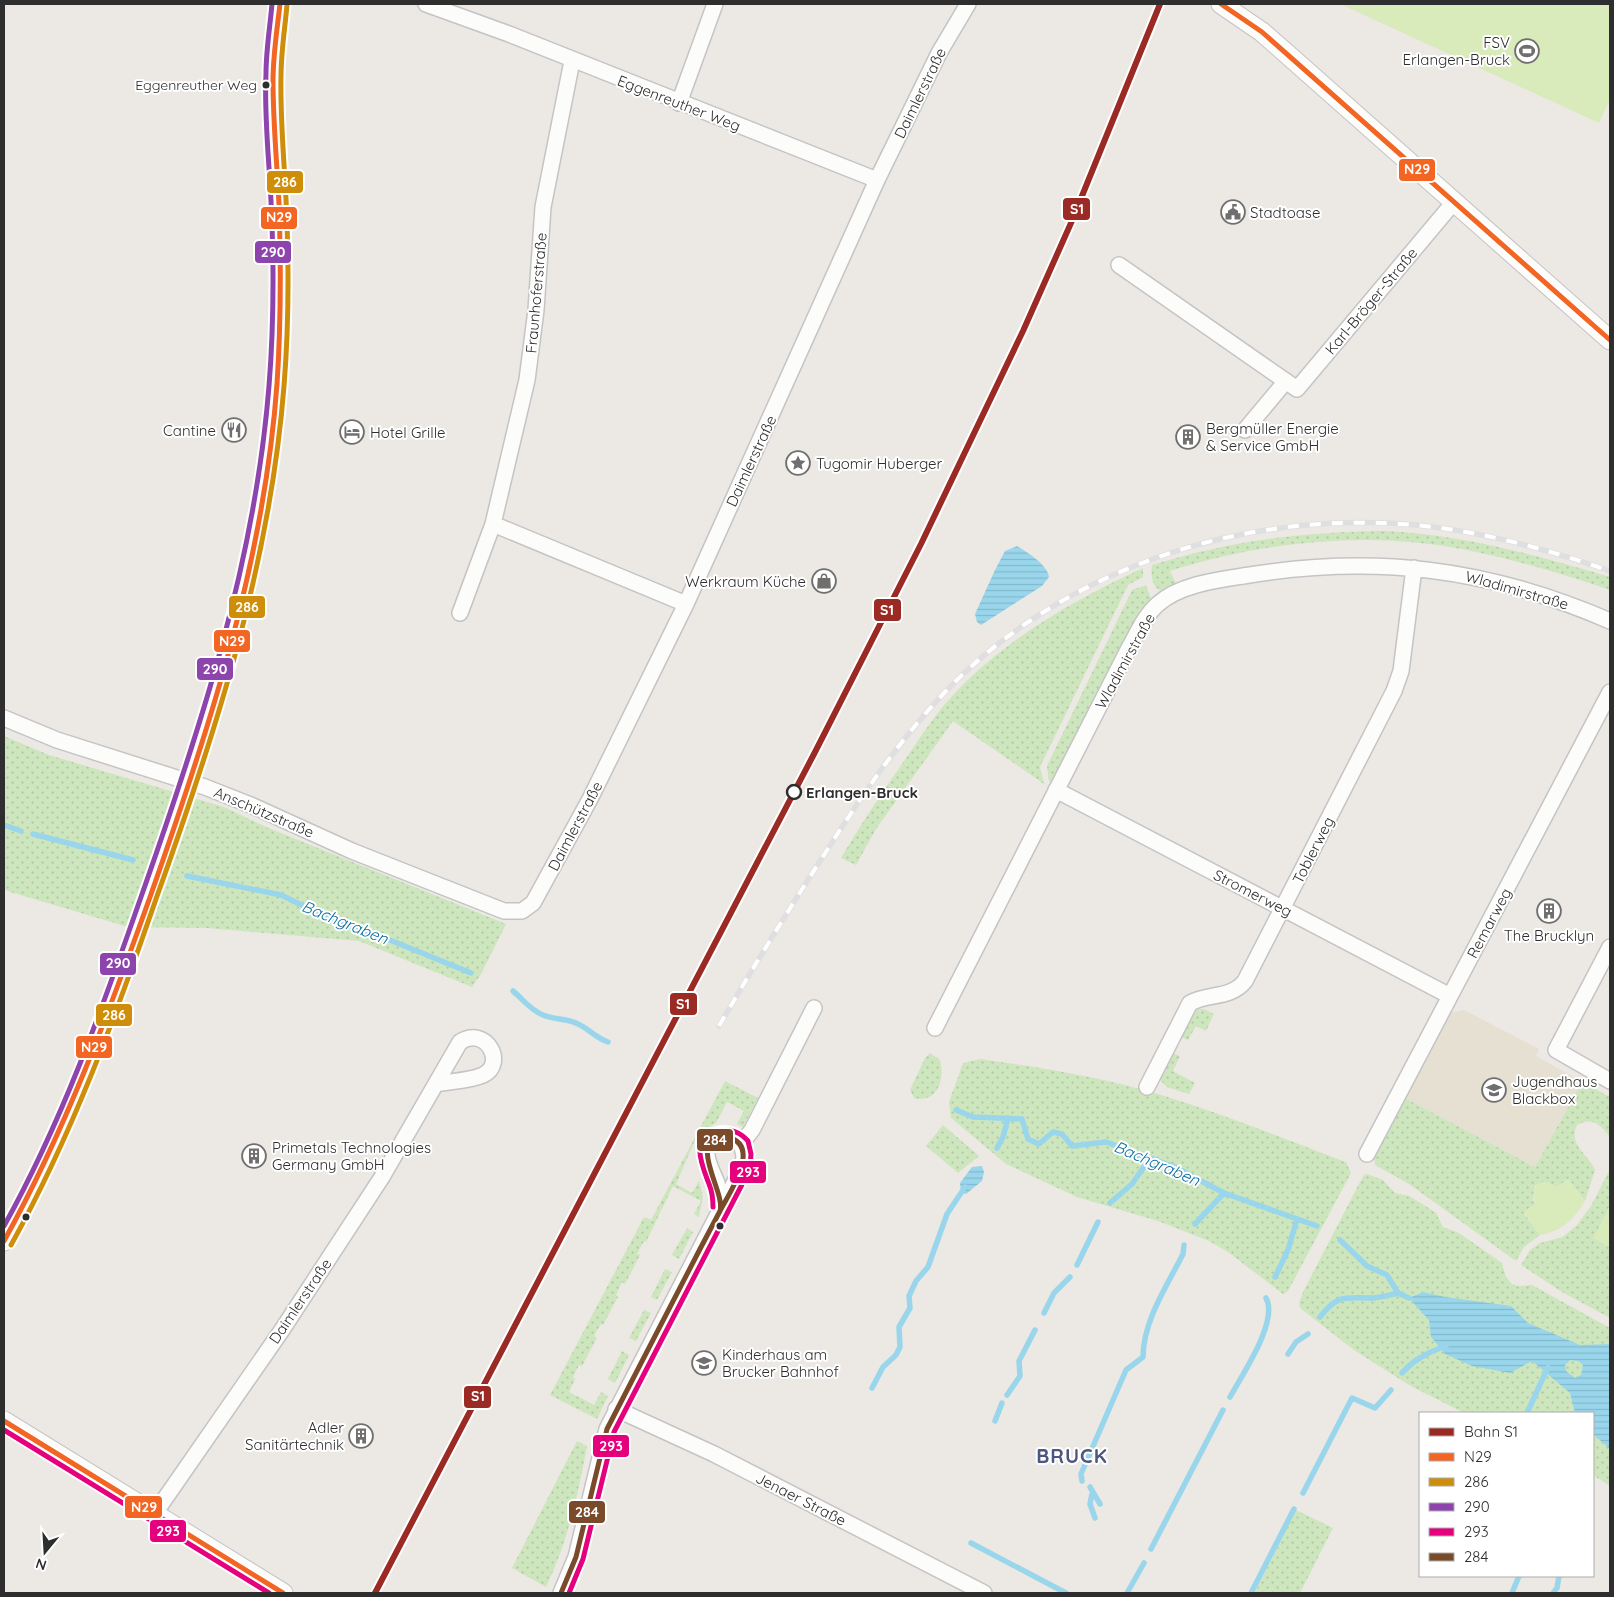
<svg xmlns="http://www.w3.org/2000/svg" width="1614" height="1597" viewBox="0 0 1614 1597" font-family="Quicksand,sans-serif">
  <defs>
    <pattern id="grass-dots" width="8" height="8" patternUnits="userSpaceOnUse" patternTransform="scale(1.25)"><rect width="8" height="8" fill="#cee6be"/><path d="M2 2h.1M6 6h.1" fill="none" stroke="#b1c6a4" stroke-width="1.8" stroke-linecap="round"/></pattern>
    <pattern id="water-rules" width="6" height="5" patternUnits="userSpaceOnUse" patternTransform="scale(1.25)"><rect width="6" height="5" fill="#99d6ec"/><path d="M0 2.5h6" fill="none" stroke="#84b8cb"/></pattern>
  </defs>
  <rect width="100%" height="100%" fill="#ece8e4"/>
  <path fill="#e6e0d3" d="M1464 1010 1539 1049 1536 1056 1582 1082 1535 1167 1405 1098 1443 1020 1453 1012Z"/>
  <path fill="url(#grass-dots)" d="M1386 531C1465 535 1535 555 1610 577V590C1563 574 1516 560 1467 550 1370 530 1265 541 1170 571L1176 584 1162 591C1151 587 1151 575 1152 565 1233 540 1302 532 1386 531Z
    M1143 568V577L1128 585 1040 767 1044 784 953 721 876 829 856 865 841 858C862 822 885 788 909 754 919 739 929 724 940 710 993 646 1069 602 1143 568Z
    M1146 585 1151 599 1140 611 1127 634 1053 783 1049 781 1047 766 1132 590Z
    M4 736 49 755 224 807 266 827 506 924 481 974 472 987 359 941 207 928 128 927 4 890Z
    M1197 1009H1204L1214 1014 1206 1031 1196 1026 1188 1040 1181 1037Z
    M930 1053 940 1060C945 1079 938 1104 914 1098L910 1090 925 1058Z
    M1173 1053 1180 1056 1173 1071 1195 1083 1189 1094 1167 1087 1160 1080Z
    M980 1059C1039 1067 1101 1077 1158 1094 1220 1113 1280 1137 1340 1160L1346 1162 1351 1173 1288 1291 1283 1294 1228 1252 1209 1241 1158 1221 1077 1197 1006 1164 951 1118 949 1102 963 1063Z
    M725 1081 758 1098 743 1127 737 1124 744 1111 727 1102 716 1123 705 1129 696 1138 676 1184 692 1193 699 1181 703 1197 699 1217 694 1214 701 1201 673 1186 646 1242 644 1241 637 1254 640 1255 625 1284 622 1282 616 1295 618 1297 603 1325 601 1324 594 1336 597 1338 582 1366 579 1365 573 1377 575 1379 569 1392 594 1405 601 1392 608 1396 597 1419 550 1395 644 1217 651 1220Z
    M1582 1082 1610 1097V1137C1601 1126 1593 1116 1577 1125 1567 1144 1589 1155 1595 1170L1585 1201 1568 1179 1557 1187 1543 1182 1535 1186 1533 1200 1535 1204 1524 1213 1540 1235 1524 1247 1516 1261 1409 1184 1375 1165 1374 1158 1405 1098 1535 1167Z
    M943 1125 979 1156 958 1173 926 1146Z
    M1610 1169V1318L1562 1292 1521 1265 1530 1250 1540 1243 1563 1237 1577 1225 1591 1206Z
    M1367 1174 1383 1180 1395 1193 1409 1196 1424 1205 1436 1213 1443 1227 1459 1233 1502 1263 1506 1277 1512 1284 1518 1286 1532 1285 1610 1328V1486L1593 1475V1413H1464L1409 1385 1354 1350 1300 1308 1299 1303 1303 1292 1360 1182 1364 1175Z
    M687 1228 693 1232 679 1259 672 1255Z
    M665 1269 672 1272 657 1300 651 1297Z
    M644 1310 651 1313 636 1341 629 1338Z
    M622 1351 629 1355 615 1383 608 1379Z
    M577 1441 587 1446C578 1495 568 1541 546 1587L512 1568Z
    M1296 1510 1333 1528 1300 1593H1258L1255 1592Z"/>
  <path fill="#d9eabb" d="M1340 4H1610V99L1599 123Z
    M1568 1179 1585 1201C1573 1220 1562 1231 1540 1235L1524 1212 1535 1204 1533 1191 1539 1183 1548 1182 1557 1187Z
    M1610 1206V1248L1593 1238Z"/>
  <path fill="url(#water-rules)" fill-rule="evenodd" d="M1017 546C1027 552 1048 565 1049 577L1042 586 981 625 977 622 975 614 995 570 1005 551Z
    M982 1166 984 1172 982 1181 966 1194 961 1193 960 1183 972 1167Z
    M1423 1292 1445 1297 1511 1306 1528 1323 1580 1345 1610 1344V1449L1593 1434V1413H1575L1570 1393 1532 1361 1510 1373 1472 1366 1445 1354 1431 1337 1429 1320 1409 1298ZM1570 1360 1578 1361 1583 1365 1581 1375 1575 1378 1566 1371 1565 1365Z"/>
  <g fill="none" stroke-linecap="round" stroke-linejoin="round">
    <path stroke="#99d6ec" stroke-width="5.5" d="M4 825 21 831
      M33 834 133 860
      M187 876 281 895 337 922 380 936 471 973
      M513 991C524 1000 530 1010 543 1015 554 1020 567 1018 578 1024 589 1029 596 1038 608 1042
      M956 1110 973 1117 1022 1119 1028 1139 1039 1144 1053 1132 1062 1134 1072 1146 1106 1142 1175 1167 1224 1193 1317 1226
      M997 1148 1003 1137 1008 1118
      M1110 1203 1132 1184 1150 1158
      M1195 1224 1224 1193
      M1340 1240 1367 1266 1387 1275 1398 1293 1409 1298
      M1077 1265 1098 1222
      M1275 1277 1288 1250 1297 1219
      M1044 1313 1054 1293 1070 1277
      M1320 1317C1338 1294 1344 1298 1371 1298 1380 1298 1389 1295 1398 1293
      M1288 1354 1296 1342 1308 1334
      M1402 1373C1414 1359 1429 1352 1446 1346
      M872 1388 883 1367 896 1355 900 1347 899 1327 910 1308 909 1296 916 1281 928 1267 947 1214 965 1187
      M1007 1395 1020 1376 1019 1361 1035 1330
      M1230 1397C1242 1375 1279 1321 1266 1298
      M1527 1413 1548 1367
      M995 1421 1002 1403
      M1082 1481 1081 1474 1126 1370 1143 1357C1143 1321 1167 1286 1183 1254L1184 1245
      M1090 1487 1100 1504
      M1303 1493 1352 1398 1375 1408 1391 1390
      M1092 1494 1090 1504 1095 1518
      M971 1543 1066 1593
      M1151 1549 1223 1410
      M1127 1593 1144 1563
      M1251 1593 1294 1509
      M1512 1593 1519 1576
      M1553 1593 1557 1588 1559 1576"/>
    <g stroke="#c5c4c5" stroke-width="18">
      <path id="minor" d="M426 4 509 34 877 180
        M679 103 715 4
        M1119 265 1297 389 1454 202
        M1245 430 1286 381
        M493 524 686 604
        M460 613 493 524 527 380 536 310 543 207 572 61
        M4 718 57 740 205 787 253 806 352 851 504 911H522L533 903 590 799 686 604 877 180 939 53 968 4
        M1056 790 1450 996
        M1610 947 1556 1050 1610 1081
        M935 1028 1129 648C1137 634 1145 615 1158 604 1179 585 1216 580 1243 576 1375 554 1488 568 1610 621
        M1147 1087 1190 1003C1208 993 1231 999 1245 981L1394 691 1401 671 1414 568
        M741 1144 752 1130 814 1008
        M1367 1154 1610 692
        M616 1409 714 1454 984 1593
        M155 1513 282 1330 382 1177 460 1042C486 1025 507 1064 483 1075 470 1081 451 1081 436 1084
        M561 1593 576 1557 607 1429 743 1166 744 1155 741 1144C734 1139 727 1135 719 1138 696 1145 712 1170 717 1183 719 1191 720 1198 721 1207"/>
    </g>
    <g stroke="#c5c4c5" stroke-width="21">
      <path id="tertiary" d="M1221 4 1262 32 1287 54 1610 340
        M4 1241C63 1141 104 1024 143 915 205 741 265 570 277 384 280 329 281 272 279 216 278 171 272 126 273 81 273 55 277 29 280 4
        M4 1421 283 1593"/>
    </g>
    <use href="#minor" stroke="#fcfcfb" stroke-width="15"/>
    <use href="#tertiary" stroke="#fcfcfb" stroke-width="19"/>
    <g stroke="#dfdfe1" stroke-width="5.5">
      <path id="rail" d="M719 1026C752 969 786 914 822 858 859 800 898 741 946 691 1071 561 1264 504 1441 528 1499 536 1555 552 1610 571"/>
    </g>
    <use href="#rail" stroke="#fff" stroke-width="4" stroke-dasharray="11" stroke-linecap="butt"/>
    <g stroke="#fff" stroke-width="9">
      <path id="bus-1" d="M1221 4 1262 32 1610 340
        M4 1241C65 1131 108 1015 150 897 209 730 264 562 277 384 281 324 281 264 279 204 277 163 273 122 273 81 273 55 277 30 280 4
        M4 1421 283 1593"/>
    </g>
    <g stroke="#fff" stroke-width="9">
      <path id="bus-2" d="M11 1245C72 1135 115 1018 156 899 216 732 270 564 284 386 289 324 289 261 286 199 284 158 280 117 281 76 281 52 285 28 287 5"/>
    </g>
    <g stroke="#fff" stroke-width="9">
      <path id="bus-3" d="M4 1226C62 1122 102 1009 141 897 200 730 255 563 269 386 274 324 274 262 271 201 269 158 264 116 266 74 266 50 270 27 272 4"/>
    </g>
    <g stroke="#fff" stroke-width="9">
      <path id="bus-4" d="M4 1430 269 1593
        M569 1593 583 1559 614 1432 750 1169 751 1154 748 1141C741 1133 730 1128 720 1130 688 1136 702 1165 709 1184 712 1191 713 1199 713 1207"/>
    </g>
    <g stroke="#fff" stroke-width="9">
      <path id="bus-5" d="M727 1137C763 1145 729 1193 720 1211 726 1191 684 1138 727 1137Z
        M700 1249 720 1211
        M700 1249 720 1211
        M607 1429 700 1249
        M607 1429 700 1249
        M561 1593 576 1557 607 1429"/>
    </g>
    <use href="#bus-1" stroke="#f26522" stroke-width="5"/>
    <use href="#bus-2" stroke="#cf8e09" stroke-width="5"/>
    <use href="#bus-3" stroke="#8e44ad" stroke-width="5"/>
    <use href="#bus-4" stroke="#e5007d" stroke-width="5"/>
    <use href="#bus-5" stroke="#7a4b2a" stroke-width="5"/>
    <g stroke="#fff" stroke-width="10">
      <path id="rail-1" d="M375 1593 814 754 921 544 1023 331 1071 223 1160 4"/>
    </g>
    <use href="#rail-1" stroke="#9a2a23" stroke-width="6"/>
  </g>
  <defs>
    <g id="stadium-ring" transform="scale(1.25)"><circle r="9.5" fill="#fff" stroke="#706f6e" stroke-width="1.5"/><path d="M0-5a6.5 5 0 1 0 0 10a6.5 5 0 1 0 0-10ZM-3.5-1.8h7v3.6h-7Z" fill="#706f6e"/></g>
    <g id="civic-ring" transform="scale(1.25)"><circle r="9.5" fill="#fff" stroke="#706f6e" stroke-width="1.5"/><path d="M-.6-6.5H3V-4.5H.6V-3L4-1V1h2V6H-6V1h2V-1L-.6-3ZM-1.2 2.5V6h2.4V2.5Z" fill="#706f6e"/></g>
    <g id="restaurant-ring" transform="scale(1.25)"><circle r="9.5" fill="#fff" stroke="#706f6e" stroke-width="1.5"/><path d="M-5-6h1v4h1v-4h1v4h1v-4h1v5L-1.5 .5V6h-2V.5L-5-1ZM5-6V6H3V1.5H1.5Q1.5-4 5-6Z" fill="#706f6e"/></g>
    <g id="hotel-ring" transform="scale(1.25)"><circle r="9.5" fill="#fff" stroke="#706f6e" stroke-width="1.5"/><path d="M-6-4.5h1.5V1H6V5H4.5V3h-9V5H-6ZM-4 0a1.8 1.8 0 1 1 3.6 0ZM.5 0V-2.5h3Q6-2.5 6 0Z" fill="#706f6e"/></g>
    <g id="building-ring" transform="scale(1.25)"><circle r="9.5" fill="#fff" stroke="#706f6e" stroke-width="1.5"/><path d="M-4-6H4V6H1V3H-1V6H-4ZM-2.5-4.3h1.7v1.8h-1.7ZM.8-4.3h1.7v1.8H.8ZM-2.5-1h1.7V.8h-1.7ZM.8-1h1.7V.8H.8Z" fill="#706f6e"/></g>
    <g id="sight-ring" transform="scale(1.25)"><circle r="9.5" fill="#fff" stroke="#706f6e" stroke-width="1.5"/><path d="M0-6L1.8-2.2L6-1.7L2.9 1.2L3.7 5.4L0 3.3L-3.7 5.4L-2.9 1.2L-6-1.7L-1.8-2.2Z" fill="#706f6e"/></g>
    <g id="shop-ring" transform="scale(1.25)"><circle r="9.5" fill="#fff" stroke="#706f6e" stroke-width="1.5"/><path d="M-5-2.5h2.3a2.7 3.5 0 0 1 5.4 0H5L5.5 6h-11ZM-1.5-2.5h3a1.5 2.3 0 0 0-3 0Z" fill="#706f6e"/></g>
    <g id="school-ring" transform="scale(1.25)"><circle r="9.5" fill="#fff" stroke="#706f6e" stroke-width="1.5"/><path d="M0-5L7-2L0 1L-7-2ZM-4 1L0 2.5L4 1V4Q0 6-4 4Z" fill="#706f6e"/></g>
  </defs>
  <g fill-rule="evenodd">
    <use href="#stadium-ring" x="1527" y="51"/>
    <use href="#civic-ring" x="1233" y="212"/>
    <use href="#restaurant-ring" x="234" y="430"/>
    <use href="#hotel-ring" x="352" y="432"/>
    <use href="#building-ring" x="1188" y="437"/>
    <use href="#sight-ring" x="798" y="463"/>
    <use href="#shop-ring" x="824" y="581"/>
    <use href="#building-ring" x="1549" y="911"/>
    <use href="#school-ring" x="1494" y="1090"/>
    <use href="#building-ring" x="254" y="1156"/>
    <use href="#school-ring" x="704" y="1363"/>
    <use href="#building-ring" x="361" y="1436"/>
  </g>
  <g fill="#2e2e2e" stroke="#fff" stroke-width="2">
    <circle cx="266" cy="85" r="4.5"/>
    <circle cx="26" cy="1217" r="4.5"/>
    <circle cx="720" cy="1226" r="4.5"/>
  </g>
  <circle fill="#fff" stroke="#2e2e2e" stroke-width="2.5" cx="794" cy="792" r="7"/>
  <g text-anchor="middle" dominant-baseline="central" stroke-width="4" stroke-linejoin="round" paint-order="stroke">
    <g font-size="14" fill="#2e2e2e" stroke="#fff" text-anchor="end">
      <text x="257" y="85">Eggenreuther Weg</text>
    </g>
    <g font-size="15" fill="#2e2e2e" stroke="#fff" text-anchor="start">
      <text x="1510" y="42" text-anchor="end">FSV<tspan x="1510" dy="17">Erlangen-Bruck</tspan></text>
      <text x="1250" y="212">Stadtoase</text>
      <text x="1206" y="428">Bergmüller Energie<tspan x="1206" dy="17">&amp; Service GmbH</tspan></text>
      <text x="216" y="430" text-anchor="end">Cantine</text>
      <text x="370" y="432">Hotel Grille</text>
      <text x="816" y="463">Tugomir Huberger</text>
      <text x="806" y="581" text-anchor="end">Werkraum Küche</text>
      <text x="1549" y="935" text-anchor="middle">The Brucklyn</text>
      <text x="1512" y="1081">Jugendhaus<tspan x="1512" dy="17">Blackbox</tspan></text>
      <text x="272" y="1147">Primetals Technologies<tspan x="272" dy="17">Germany GmbH</tspan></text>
      <text x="722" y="1354">Kinderhaus am<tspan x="722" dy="17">Brucker Bahnhof</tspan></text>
      <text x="344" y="1427" text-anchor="end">Adler<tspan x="344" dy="17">Sanitärtechnik</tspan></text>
    </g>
    <g font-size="15" fill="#2e2e2e" stroke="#fff">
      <text transform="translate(920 93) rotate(-64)">Daimlerstraße</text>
      <text transform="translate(679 103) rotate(21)">Eggenreuther Weg</text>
      <text transform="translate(536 293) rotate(-85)">Fraunhoferstraße</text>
      <text transform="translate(1371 301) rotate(-50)">Karl-Bröger-Straße</text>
      <text transform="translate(751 461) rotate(-65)">Daimlerstraße</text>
      <text transform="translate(1517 590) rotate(16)">Wladimirstraße</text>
      <text transform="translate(1125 661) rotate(-61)">Wladimirstraße</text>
      <text transform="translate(264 812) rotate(23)">Anschützstraße</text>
      <text transform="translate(575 826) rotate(-62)">Daimlerstraße</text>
      <text transform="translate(1313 850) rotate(-63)">Toblerweg</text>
      <text transform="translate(1253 893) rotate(27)">Stromerweg</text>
      <text transform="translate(1489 923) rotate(-62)">Remarweg</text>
      <text transform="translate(300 1301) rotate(-56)">Daimlerstraße</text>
      <text transform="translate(801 1499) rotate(27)">Jenaer Straße</text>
    </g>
    <g font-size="15" font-weight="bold" fill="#2e2e2e" stroke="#fff" text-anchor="start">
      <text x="806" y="792">Erlangen-Bruck</text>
    </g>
    <g font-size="16" font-style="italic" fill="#0d6fa3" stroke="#fff">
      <text transform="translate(345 922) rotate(22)">Bachgraben</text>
      <text transform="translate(1157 1163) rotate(23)">Bachgraben</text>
    </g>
    <g font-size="20" font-weight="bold" letter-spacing="1" fill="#4d5680" stroke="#fff">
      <text x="1072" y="1455">BRUCK</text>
    </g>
  </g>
  <g stroke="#fff" stroke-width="2">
    <rect x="1398" y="158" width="38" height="24" rx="5" fill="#f26522"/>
    <rect x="266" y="170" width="38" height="24" rx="5" fill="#cf8e09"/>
    <rect x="1062" y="197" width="29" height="24" rx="5" fill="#9a2a23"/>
    <rect x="260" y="206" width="38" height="24" rx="5" fill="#f26522"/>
    <rect x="254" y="240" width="38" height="24" rx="5" fill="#8e44ad"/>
    <rect x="228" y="595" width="38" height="24" rx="5" fill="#cf8e09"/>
    <rect x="873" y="598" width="29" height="24" rx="5" fill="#9a2a23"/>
    <rect x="213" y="629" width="38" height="24" rx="5" fill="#f26522"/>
    <rect x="196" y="657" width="38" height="24" rx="5" fill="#8e44ad"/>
    <rect x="99" y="952" width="38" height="24" rx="5" fill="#8e44ad"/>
    <rect x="669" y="992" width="29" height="24" rx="5" fill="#9a2a23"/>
    <rect x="95" y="1003" width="38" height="24" rx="5" fill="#cf8e09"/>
    <rect x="75" y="1035" width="38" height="24" rx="5" fill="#f26522"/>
    <rect x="696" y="1128" width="38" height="24" rx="5" fill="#7a4b2a"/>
    <rect x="729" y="1160" width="38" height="24" rx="5" fill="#e5007d"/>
    <rect x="463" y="1385" width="29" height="24" rx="5" fill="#9a2a23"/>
    <rect x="592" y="1434" width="38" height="24" rx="5" fill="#e5007d"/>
    <rect x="124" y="1495" width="39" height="24" rx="5" fill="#f26522"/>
    <rect x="568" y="1500" width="38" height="24" rx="5" fill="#7a4b2a"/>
    <rect x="149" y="1519" width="38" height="24" rx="5" fill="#e5007d"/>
  </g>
  <g font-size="14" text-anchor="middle" font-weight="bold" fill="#fff">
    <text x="1417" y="174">N29</text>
    <text x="285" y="187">286</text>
    <text x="1077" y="214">S1</text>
    <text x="279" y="222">N29</text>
    <text x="273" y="257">290</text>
    <text x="247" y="612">286</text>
    <text x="887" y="615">S1</text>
    <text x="232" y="646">N29</text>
    <text x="215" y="674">290</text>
    <text x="118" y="968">290</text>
    <text x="683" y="1009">S1</text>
    <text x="114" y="1020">286</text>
    <text x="94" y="1052">N29</text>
    <text x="715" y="1145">284</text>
    <text x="748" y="1177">293</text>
    <text x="478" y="1401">S1</text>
    <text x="611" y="1451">293</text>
    <text x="144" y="1512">N29</text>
    <text x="587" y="1517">284</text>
    <text x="168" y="1536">293</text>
  </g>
  <rect width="1614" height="1597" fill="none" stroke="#2e2e2e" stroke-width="10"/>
  <rect x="1419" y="1412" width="175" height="165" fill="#ffffff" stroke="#ababab"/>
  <rect x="1429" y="1428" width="25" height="8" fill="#9a2a23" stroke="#ababab"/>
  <text x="1464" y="1437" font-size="15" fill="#2e2e2e">Bahn S1</text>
  <rect x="1429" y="1453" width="25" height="8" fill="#f26522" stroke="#ababab"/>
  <text x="1464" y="1462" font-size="15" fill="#2e2e2e">N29</text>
  <rect x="1429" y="1478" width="25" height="8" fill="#cf8e09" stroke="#ababab"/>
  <text x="1464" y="1487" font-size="15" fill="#2e2e2e">286</text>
  <rect x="1429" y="1503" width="25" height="8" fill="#8e44ad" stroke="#ababab"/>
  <text x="1464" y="1512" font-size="15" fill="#2e2e2e">290</text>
  <rect x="1429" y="1528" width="25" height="8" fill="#e5007d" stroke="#ababab"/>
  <text x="1464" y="1537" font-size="15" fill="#2e2e2e">293</text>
  <rect x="1429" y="1553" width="25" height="8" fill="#7a4b2a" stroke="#ababab"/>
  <text x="1464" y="1562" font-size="15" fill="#2e2e2e">284</text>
  <g transform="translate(45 1552) rotate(198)" stroke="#ffffff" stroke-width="4" paint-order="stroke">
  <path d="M0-4L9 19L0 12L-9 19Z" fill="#2e2e2e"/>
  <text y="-8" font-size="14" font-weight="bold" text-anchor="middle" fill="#2e2e2e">N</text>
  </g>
</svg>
